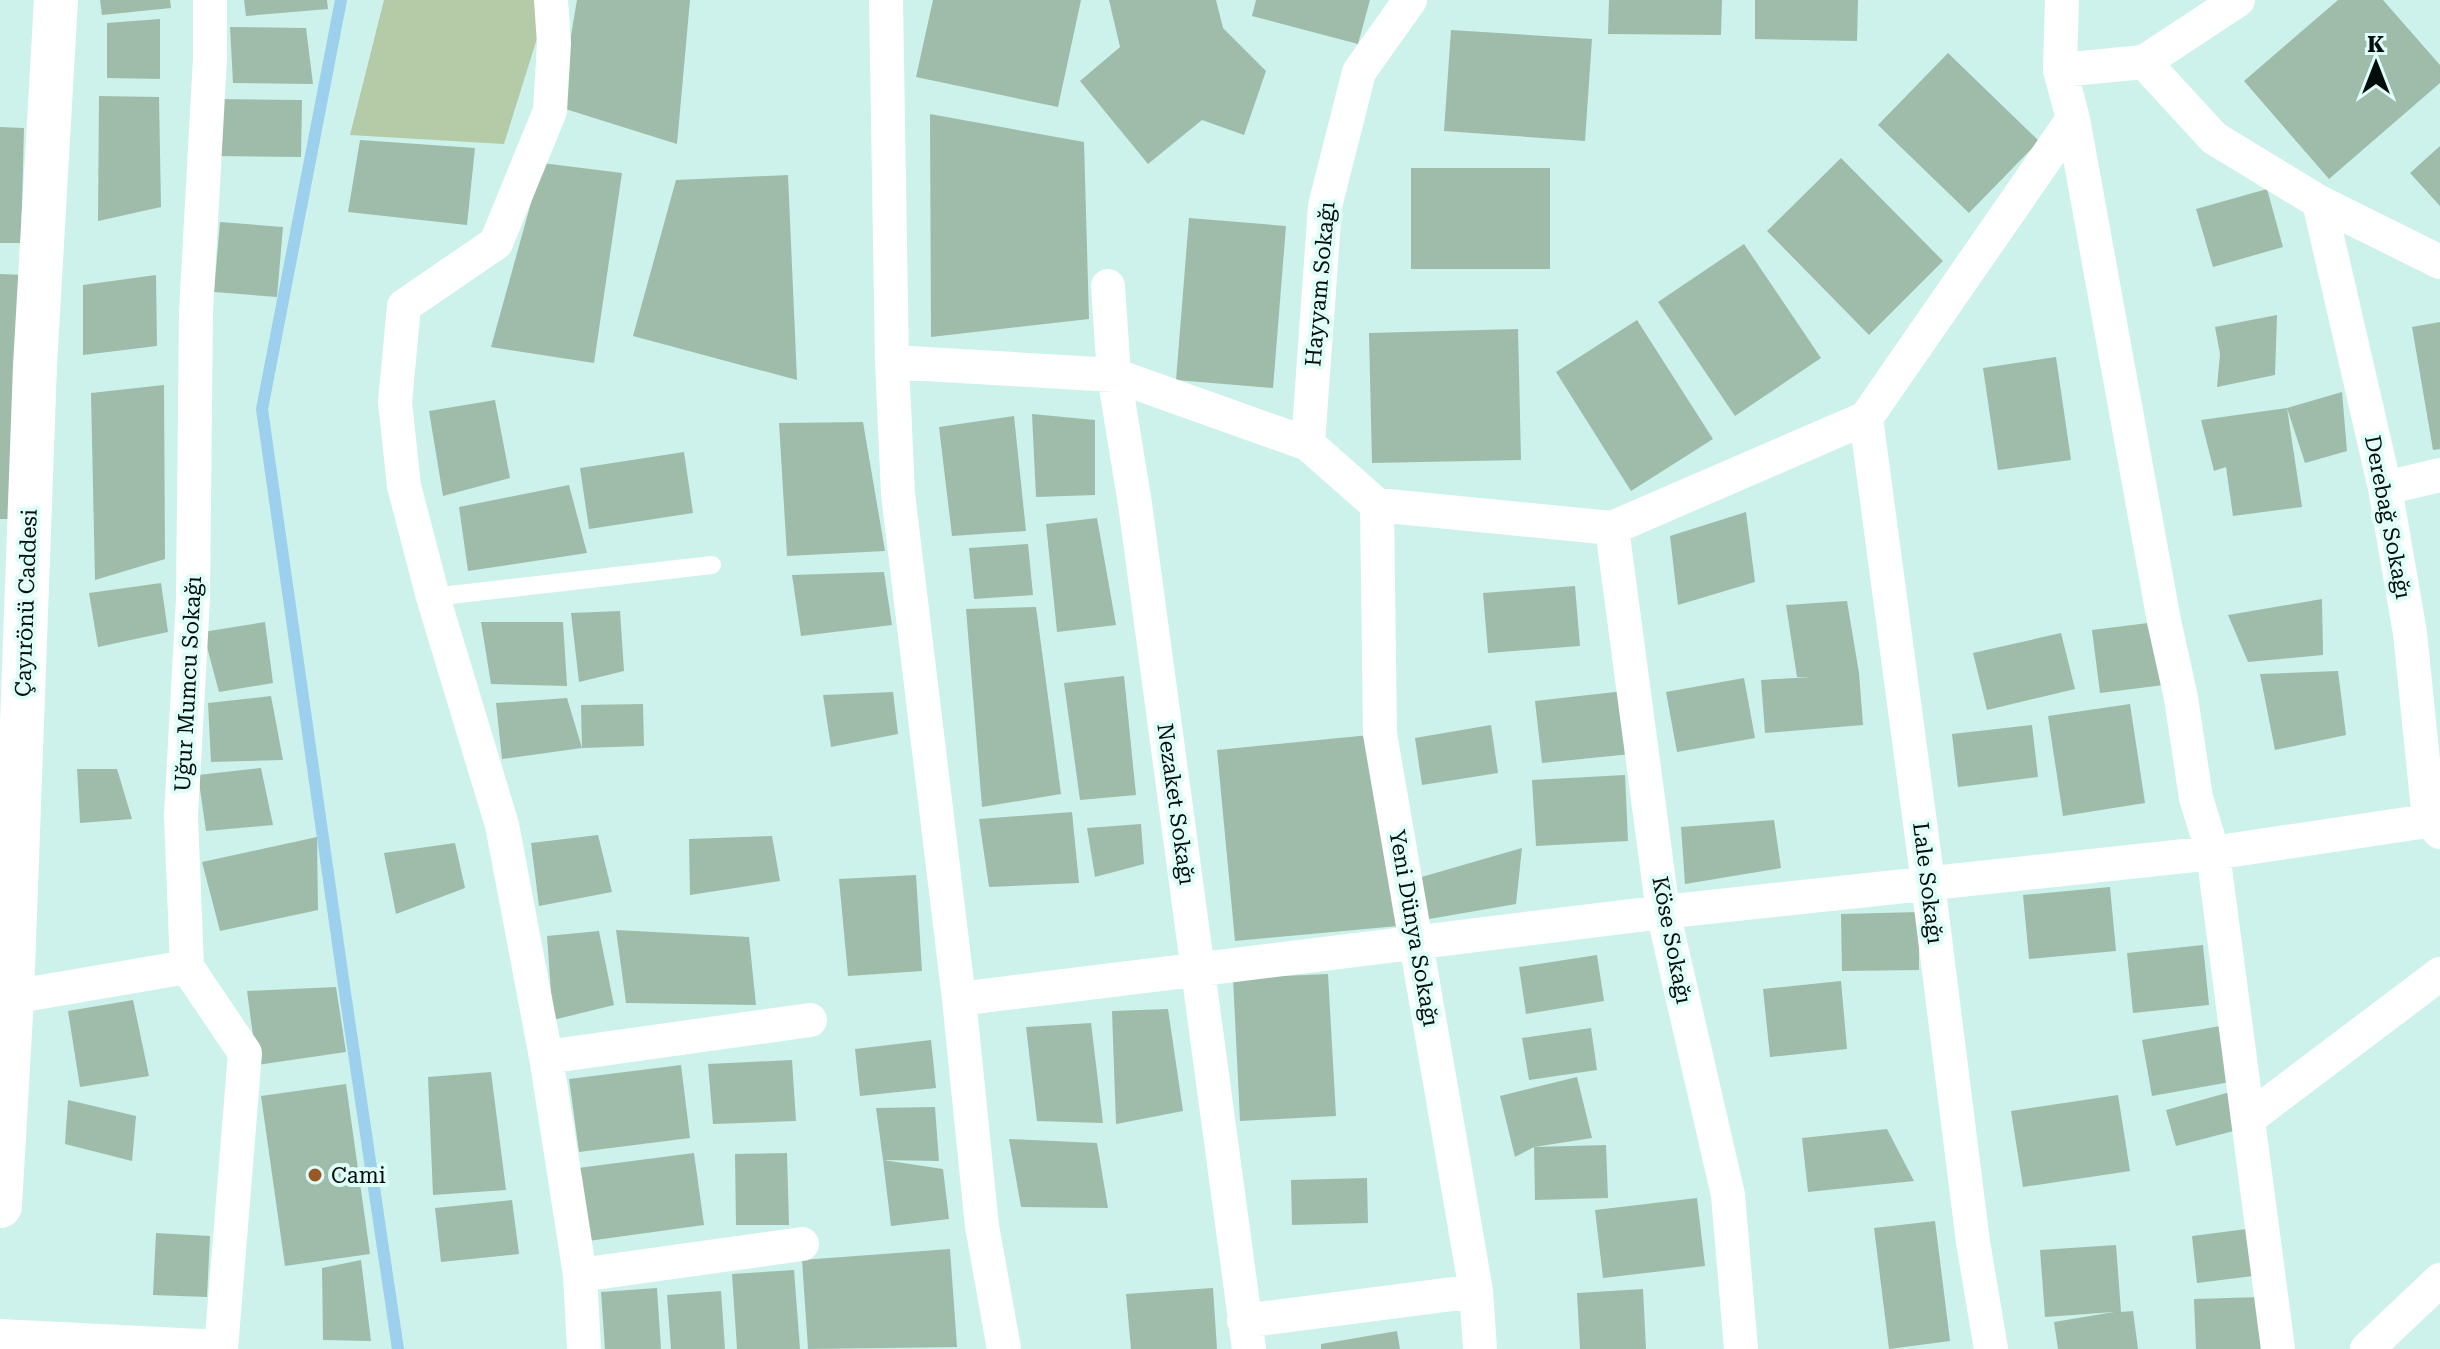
<svg xmlns="http://www.w3.org/2000/svg" width="2440" height="1349" viewBox="0 0 2440 1349" font-family="'Roboto Serif',serif">
  <rect width="100%" height="100%" fill="#ccf2eb"/>
  <path fill="#b5caa6" d="M384 0H549L504 144 350 135Z"/>
  <g fill="none" stroke-linecap="round" stroke-linejoin="round">
    <path stroke="#9dd0ed" stroke-width="12" d="M341 0 262 409 345 993 398 1349"/>
  </g>
  <path fill="#9fbcaa" d="M100 0H170L171 8 102 15Z
    M244 0H327L328 9 246 16Z
    M577 0H690L677 144 559 107Z
    M933 0H1081L1058 107 916 77Z
    M1109 0H1216L1223 28 1266 71 1244 135 1202 120 1148 164 1080 81 1120 47Z
    M1256 0H1370L1358 44 1252 16Z
    M1609 0H1722L1721 35 1608 34Z
    M1755 0H1858L1857 41 1755 39Z
    M2338 0H2383L2440 65V83L2329 179 2244 81Z
    M160 19V79L107 78V23Z
    M230 27 306 28 313 84 233 83Z
    M1451 30 1592 39 1585 141 1444 131Z
    M1948 53 2039 141 1969 213 1878 125Z
    M99 96 159 97 161 207 98 221Z
    M217 99 302 100 301 157 216 156Z
    M930 114 1084 142 1089 319 931 337Z
    M0 127 24 128 21 243H0Z
    M360 140 475 148 467 225 348 212Z
    M2440 146V206L2410 173Z
    M1841 158 1943 261 1869 335 1767 231Z
    M542 163 622 173 594 363 491 347Z
    M1411 168H1550V269H1411Z
    M788 175 797 380 633 336 676 180Z
    M2267 189 2283 247 2213 267 2196 209Z
    M1189 218 1286 226 1273 388 1176 380Z
    M220 222 283 227 277 297 214 292Z
    M1744 244 1821 358 1735 416 1658 302Z
    M0 274 24 275 13 519H0Z
    M156 275 157 346 83 355V285Z
    M2277 315 2275 375 2217 387 2220 354 2215 327Z
    M1637 320 1713 439 1631 491 1556 372Z
    M2440 322V449L2433 450 2412 327Z
    M1518 329 1521 460 1372 463 1369 333Z
    M2056 357 2071 460 1998 470 1983 368Z
    M164 385 165 559 95 580 91 393Z
    M2342 392 2347 451 2305 463 2287 408 2302 507 2233 516 2226 467 2214 471 2201 420 2287 408Z
    M495 400 510 478 443 496 429 411Z
    M1032 414 1095 420V495L1036 497Z
    M1014 416 1026 531 952 536 939 427Z
    M863 422 885 551 787 556 779 423Z
    M684 452 693 513 589 529 580 468Z
    M569 485 587 553 468 571 459 507Z
    M1746 512 1755 582 1678 605 1670 536Z
    M1097 518 1116 625 1057 632 1046 524Z
    M1028 544 1033 595 974 599 969 548Z
    M884 572 892 625 801 636 792 575Z
    M161 583 168 632 98 647 89 593Z
    M1575 586 1580 646 1488 653 1483 593Z
    M2322 599 2323 655 2248 662 2228 615Z
    M1847 601 1859 673 1863 725 1765 733 1761 680 1811 677H1797L1786 605Z
    M1036 607 1061 794 982 807 966 609Z
    M620 611 624 671 579 682 571 613Z
    M2164 621 2172 684 2100 693 2092 630Z
    M265 622 273 683 219 692 203 632Z
    M481 622H563L567 686 491 684Z
    M2061 633 2075 689 1987 710 1973 653Z
    M2338 671 2346 735 2275 750 2260 674Z
    M1124 676 1136 795 1080 800 1064 683Z
    M1744 678 1755 738 1677 752 1666 692Z
    M1624 691 1631 754 1542 763 1535 701Z
    M893 692 898 734 831 747 823 695Z
    M271 696 283 760 211 762 208 703Z
    M567 698 582 748 502 759 496 703Z
    M643 704 644 746 582 748 581 705Z
    M2130 704 2145 803 2063 816 2048 716Z
    M1491 725 1498 773 1422 785 1415 738Z
    M2032 725 2038 777 1958 787 1952 734Z
    M1380 734 1398 926 1235 941 1217 750Z
    M261 768 273 825 206 831 198 775Z
    M77 769H117L132 819 80 823Z
    M1625 775 1628 841 1536 846 1532 780Z
    M1072 812 1079 883 989 887 979 819Z
    M1774 820 1781 868 1685 884 1681 827Z
    M1141 824 1144 864 1095 877 1087 828Z
    M598 835 612 892 539 906 531 843Z
    M772 836 780 881 690 895 689 839Z
    M317 837 318 910 220 931 202 862Z
    M455 843 465 888 396 914 384 853Z
    M1522 848 1516 904 1429 919 1418 878Z
    M916 875 922 971 848 976 839 879Z
    M2110 887 2116 951 2029 959 2023 895Z
    M1919 912V970L1842 971 1841 914Z
    M616 930 749 937 756 1005 626 1003Z
    M599 931 614 1005 553 1020 547 936Z
    M2203 945 2209 1005 2133 1013 2127 953Z
    M1597 955 1604 1001 1526 1014 1519 967Z
    M1328 974 1336 1116 1240 1121 1233 978Z
    M1841 981 1847 1049 1770 1057 1763 989Z
    M336 987 346 1052 257 1065 247 991Z
    M133 1000 149 1076 80 1087 68 1011Z
    M1168 1009 1183 1111 1116 1124 1112 1011Z
    M1091 1023 1103 1123 1037 1121 1026 1027Z
    M2220 1026 2230 1082 2152 1096 2142 1040Z
    M1591 1028 1597 1070 1529 1080 1522 1038Z
    M931 1040 936 1088 860 1096 855 1049Z
    M792 1060 796 1121 713 1124 708 1064Z
    M681 1065 690 1138 579 1152 569 1079Z
    M491 1072 506 1190 433 1195 428 1077Z
    M1577 1077 1592 1138 1534 1147 1515 1157 1500 1096Z
    M346 1084 370 1254 285 1266 261 1096Z
    M2230 1092 2249 1127 2176 1146 2166 1110Z
    M2118 1095 2130 1171 2023 1187 2011 1111Z
    M68 1100 136 1116 132 1161 65 1144Z
    M935 1107 939 1161 883 1160 876 1108Z
    M1887 1129 1914 1181 1808 1192 1802 1138Z
    M1009 1139 1097 1143 1108 1208 1021 1207Z
    M1606 1145 1608 1198 1535 1200 1534 1147Z
    M694 1153 704 1225 588 1241 578 1168Z
    M787 1153 789 1225H736L735 1154Z
    M883 1160 943 1169 949 1219 891 1226Z
    M1367 1178 1368 1223 1292 1225 1291 1180Z
    M1697 1198 1705 1266 1603 1278 1595 1210Z
    M512 1200 519 1254 441 1262 435 1208Z
    M1935 1221 1950 1341 1889 1349 1874 1228Z
    M2247 1229 2253 1276 2197 1283 2192 1236Z
    M156 1233 210 1236 207 1297 153 1295Z
    M2116 1245 2121 1312 2133 1311 2138 1349H2058L2054 1322 2114 1312 2045 1317 2040 1250Z
    M950 1249 957 1347 808 1349 802 1260Z
    M361 1260 371 1341 323 1340 322 1268Z
    M794 1270 800 1349H737L732 1274Z
    M657 1288 661 1349H605L601 1292Z
    M1213 1288 1217 1349H1131L1126 1294Z
    M1643 1289 1646 1349H1580L1577 1293Z
    M721 1291 725 1349H671L667 1295Z
    M2261 1297 2263 1349H2196L2194 1299Z
    M1397 1331 1400 1349H1321V1344Z"/>
  <g fill="none" stroke-linecap="round" stroke-linejoin="round">
    <path stroke="#fff" stroke-width="18" d="M433 597 712 565"/>
    <path stroke="#fff" stroke-width="34" d="M210 0V58L196 312 193 599 181 816 187 967 245 1053 221 1349
      M551 0 554 43 550 111 496 243 404 306 395 402 404 486 433 597 502 825 546 1057 580 1275 584 1349
      M886 0 892 362 898 494 959 999 982 1226 1004 1349
      M2062 0 2060 70 2073 119 2164 621 2181 698 2196 798 2213 853 2278 1349
      M2144 62 2238 0
      M2060 70 2144 62 2214 138 2319 202 2440 262
      M2319 202 2385 488 2410 633 2429 820 2440 832
      M1108 286 1114 375 1135 504 1249 1349
      M892 362 1114 375 1308 444 1377 505 1612 528 1866 418 2073 119
      M1866 418 1928 883 1973 1242 1991 1349
      M1308 444 1325 206 1359 72 1410 0
      M2385 488 2440 475
      M1377 505 1380 734 1476 1291 1480 1349
      M1612 528 1663 912 1728 1195 1741 1349
      M12 997 187 967
      M959 999 1663 912 2213 853 2440 819
      M546 1057 810 1020
      M2248 1119 2440 974
      M580 1275 802 1244
      M1244 1321 1476 1291
      M0 1336 221 1347
      M2367 1349 2440 1280"/>
    <path stroke="#fff" stroke-width="44" d="M0 1206 12 997 35 366 56 0"/>
  </g>
  <circle fill="#995824" stroke="#dffef8" stroke-width="3" cx="315" cy="1175" r="8"/>
  <g text-anchor="middle" dominant-baseline="central" stroke-width="8" stroke-linejoin="round" paint-order="stroke">
    <g font-size="22" fill="#030e0c" stroke="#dffef8">
      <text transform="translate(1320 284) rotate(-85)">Hayyam Sokağı</text>
      <text transform="translate(2388 517) rotate(79)">Derebağ Sokağı</text>
      <text transform="translate(26 603) rotate(-88)">Çayırönü Caddesi</text>
      <text transform="translate(188 684) rotate(-87)">Uğur Mumcu Sokağı</text>
      <text transform="translate(1176 804) rotate(82)">Nezaket Sokağı</text>
      <text transform="translate(1928 883) rotate(83)">Lale Sokağı</text>
      <text transform="translate(1414 928) rotate(80)">Yeni Dünya Sokağı</text>
      <text transform="translate(1672 940) rotate(79)">Köse Sokağı</text>
    </g>
    <g font-size="22" fill="#030e0c" stroke="#dffef8" text-anchor="start">
      <text x="331" y="1175">Cami</text>
    </g>
  </g>
  <g transform="translate(2376 64)" stroke="#dffef8" stroke-width="6" paint-order="stroke">
  <path d="M0-6L14 30L0 20L-14 30Z" fill="#030e0c"/>
  <text y="-12" font-size="22" font-weight="bold" text-anchor="middle" fill="#030e0c">K</text>
  </g>
</svg>
